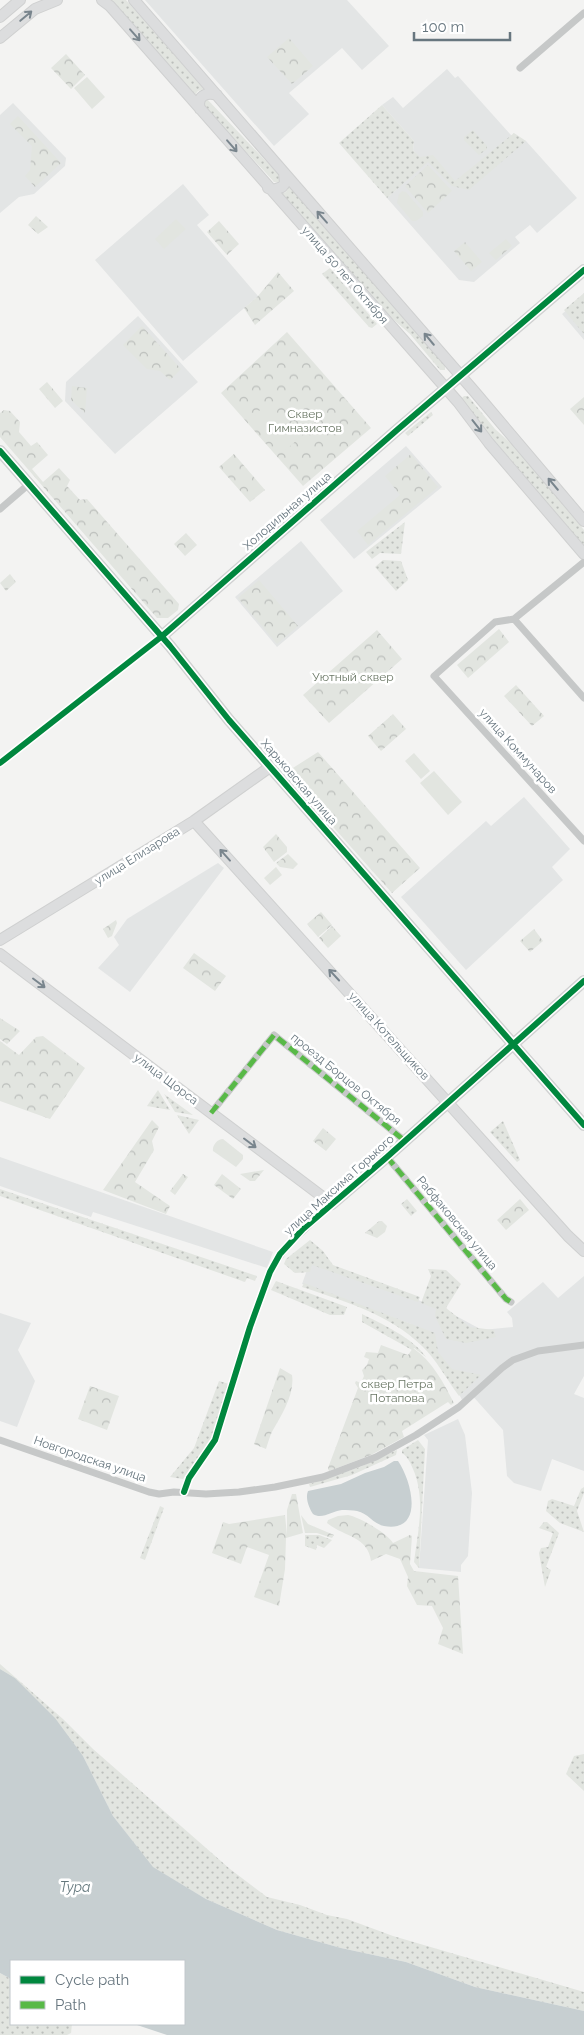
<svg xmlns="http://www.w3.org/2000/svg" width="584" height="2035" viewBox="0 0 584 2035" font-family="Raleway,sans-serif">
  <defs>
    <pattern id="grass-dots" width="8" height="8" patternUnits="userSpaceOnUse" patternTransform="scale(1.25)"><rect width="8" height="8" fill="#e2e5e0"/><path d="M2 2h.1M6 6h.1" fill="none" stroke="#bbbebb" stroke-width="1.8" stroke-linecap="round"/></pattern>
    <pattern id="forest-crowns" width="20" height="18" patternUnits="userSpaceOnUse" patternTransform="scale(1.25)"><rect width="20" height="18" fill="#e2e5e0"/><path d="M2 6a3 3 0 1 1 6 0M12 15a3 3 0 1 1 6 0" fill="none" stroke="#bbbebb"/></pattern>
  </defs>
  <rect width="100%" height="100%" fill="#f3f3f2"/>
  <path fill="#e3e5e5" d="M145 0H347L389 46 362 70 342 48 289 93 309 114 274 146Z
    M447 69 455 78 458 76 511 135 526 141 577 198 537 233 530 225 515 237 520 243 474 282 459 280 387 198 428 161 419 157 413 150 414 141 382 105 393 97 403 108Z
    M13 103 66 158 65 166 34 194 19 197 0 213V115Z
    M183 184 209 215 197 225 258 296 183 361 95 260Z
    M584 295V340L562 314Z
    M138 316 198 382 115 454 65 401 66 382Z
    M406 446 442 487 354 559 320 520Z
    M301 541 343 591 277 647 235 597Z
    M524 797 570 849 552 867 563 880 466 970 401 897 486 821 491 826Z
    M218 863 224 868 130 992 98 968 119 945 114 937 127 919Z
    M0 1157 273 1252 267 1268 93 1212 91 1217 0 1186Z
    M311 1259 447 1311 482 1330 513 1327 512 1318 507 1312 543 1282 558 1298 584 1276V1376L574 1394 584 1398V1471L552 1459 541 1491 514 1483 507 1476 503 1430 470 1393 462 1400 449 1374 411 1324 302 1284Z
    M0 1313 31 1323 18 1350 35 1381 17 1427 0 1421Z
    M458 1419 465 1435 472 1493 468 1556 461 1565V1572L419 1568 428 1440 424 1435Z"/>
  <path fill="url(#grass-dots)" d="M111 0H126L204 89 198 91 194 96Z
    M207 99 280 176V182H274C251 156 226 132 203 106L202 102Z
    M382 105 414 141 413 150 420 157 433 155 455 181 514 133 526 141 469 190 452 186 428 162 387 198 339 143Z
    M473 130 487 146V149L479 155 464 140V137Z
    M289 186 445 365V370H440L410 334 387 314 281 194 286 192Z
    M330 268 377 324 372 328 369 327 322 274Z
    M584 293V334L564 310Z
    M464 396H468L495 429 515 447 584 530V546L462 402V398Z
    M431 412 433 415 408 436 405 433Z
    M405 522 401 554 380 553 372 559 366 552Z
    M383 560 401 561 408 580 396 591 375 567Z
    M158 1090 170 1110 147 1106Z
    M164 1094 193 1115 175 1112Z
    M177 1115 199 1120 189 1134Z
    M503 1121 520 1160 517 1162 490 1132Z
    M0 1189 257 1276 255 1281 247 1278 245 1282 0 1196Z
    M407 1199 417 1211 411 1216 401 1204Z
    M310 1240 323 1251 333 1265 420 1297 418 1302 312 1265 310 1272 295 1273 284 1264 286 1259Z
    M428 1269 446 1270 461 1284 446 1308 470 1327 494 1330 496 1337 466 1343 446 1339 435 1316 436 1309 421 1303 431 1276Z
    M276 1281 347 1307 344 1315H330L271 1290Z
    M304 1283 435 1333 438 1352 452 1369 481 1375 459 1396C447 1380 436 1359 422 1346 389 1314 344 1301 302 1287Z
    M362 1314C382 1324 413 1338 426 1357L414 1348 412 1350 362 1322Z
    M219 1381 229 1384 210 1442 183 1479 170 1477 194 1448Z
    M418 1440 425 1449 419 1568 414 1562C418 1531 426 1499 413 1469 410 1462 408 1457 402 1453V1450Z
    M397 1450 396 1455 352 1475 310 1487 309 1484 360 1467Z
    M584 1487V1493L577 1511 584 1532 560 1523 546 1511 548 1501 552 1499 574 1506 581 1489Z
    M160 1506 164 1508 145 1560 140 1558Z
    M544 1522H547L559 1533 546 1567 551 1570 545 1587 539 1553 541 1548 548 1547 553 1533 539 1528Z
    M305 1535H319L332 1540 324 1548 317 1545 316 1550 305 1546Z
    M0 1664 63 1719 93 1749 230 1869 267 1897 300 1905 327 1915 347 1919 393 1936 584 1992V2011L475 1987 406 1962 341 1948 277 1930 206 1899 152 1867 113 1816 83 1756 15 1678 0 1669Z
    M584 1754V1791L566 1774 574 1756Z
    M0 1973 11 1979V2024H72L71 2033 67 2035H0Z"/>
  <path fill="url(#forest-crowns)" d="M289 38 313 66 292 84 267 57Z
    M66 54 85 75 71 89 51 68Z
    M18 116 61 163 35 187 25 176 30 170 32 146 10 124Z
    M428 165 452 191 428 213 405 186Z
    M36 216 48 227 38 234 28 225Z
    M219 221 239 244 227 255 207 232Z
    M506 239 512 246 496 260 489 253Z
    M465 242 482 262 471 271 454 251Z
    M278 272 294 291 255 325 244 308 258 296Z
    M142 326 181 369 170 380 160 371 147 369 123 345Z
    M287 332 371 428 303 486 221 393Z
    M47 382 63 401 55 408 39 389Z
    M72 386 87 388 85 413 71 400Z
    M584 397V425L570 409Z
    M4 410 10 411 20 422 19 432 31 446 37 442 48 455 32 469 43 482 59 468 70 480 67 486 80 500 87 499 179 604 178 610 168 618H157L0 437V413Z
    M234 454 265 490 250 502 219 467Z
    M411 454 438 487 368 545 357 531 400 495 385 476Z
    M186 533 197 545 185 556 174 544Z
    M10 574 16 582 6 591 0 583Z
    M259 580 298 626 277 644 238 598Z
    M499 629 509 642 468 678 457 665Z
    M377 630 402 659 329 723 303 695Z
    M516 685 544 716 532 726 504 696Z
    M393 714 406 729 381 751 368 736Z
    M318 752 420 868 392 893 285 773Z
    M276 834 287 847V852L274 862 263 847Z
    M288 854 298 864 293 869 280 867 276 863Z
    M321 912 332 925 318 937 307 924Z
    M116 920 117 923 112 936 108 938 103 929Z
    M332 926 341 936 328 948 319 938Z
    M534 929 543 941 530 952 520 941Z
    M194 953 226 976 215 991 183 968Z
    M0 1018 20 1031 7 1044 0 1039Z
    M43 1036 85 1068 50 1119 0 1101V1041L19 1055 36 1037Z
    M152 1120 159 1127 152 1141 154 1150 135 1182 170 1206 166 1214 103 1190Z
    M323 1128 336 1139 326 1151 313 1141Z
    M264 1170 255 1181H250L240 1174Z
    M183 1174 188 1177 175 1195 170 1191Z
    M222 1174 241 1189 233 1199 214 1185Z
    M520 1199 529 1210 506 1230 497 1220Z
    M379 1221H382L387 1226 385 1232 377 1238 365 1233Z
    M381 1345 408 1355 413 1348C433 1362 443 1382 454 1403L451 1405 448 1402 402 1431 404 1437 371 1455 329 1471 328 1468 358 1388 355 1383 356 1381 361 1383 364 1376 362 1370 367 1365 369 1359 364 1357 366 1352 378 1353Z
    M280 1368 292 1375C295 1394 282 1414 273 1430 270 1435 268 1443 266 1449L254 1444Z
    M90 1386 119 1396 107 1430 78 1419Z
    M292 1494H296L303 1533 286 1538 285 1569 279 1606 254 1597 269 1555 247 1547 241 1564 212 1553 223 1522 229 1524 285 1515 287 1535V1510Z
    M301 1515 308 1524 334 1535 332 1538 317 1533H305Z
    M348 1515C359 1517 387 1533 393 1543L410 1535 412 1536 410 1564 414 1571 458 1576 463 1654 438 1644 443 1628 432 1606 417 1605 407 1586 408 1577 400 1559 386 1554 371 1561C368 1536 344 1537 327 1523L328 1520 338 1516Z"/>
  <path fill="#e2e5e0" d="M87 77 105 97 92 109 74 88Z
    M402 191 406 192 423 212V216L416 221H412L397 203 399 194Z
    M176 219 186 229 164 249 155 239Z
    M268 402 299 438 286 450 255 415Z
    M414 753 430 771 421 779 405 761Z
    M434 771 462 802 448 815 420 783Z
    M276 867 282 875 270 885 264 878Z
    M223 1139 243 1155V1159L236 1167 213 1151C212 1146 217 1139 223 1139Z"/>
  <path fill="#c7cfd1" d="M394 1461H398C412 1481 425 1533 384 1526 373 1524 368 1513 357 1511 353 1510 347 1510 342 1510 332 1511 322 1520 313 1514 309 1508 305 1498 308 1491L341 1484 365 1473 384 1467Z
    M0 1669 15 1678 55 1718 83 1756 113 1816 153 1867 206 1899 277 1930 341 1948 406 1962 475 1987 584 2011V2035H167L134 2024H184V1961H11V1979L0 1973Z"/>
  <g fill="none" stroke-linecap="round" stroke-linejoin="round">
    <g stroke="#cfd0d0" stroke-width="12">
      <path id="secondary" d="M102 0 110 6 458 402 489 443 584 554
        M134 0 474 391 584 521
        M0 17 20 0
        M0 38 35 9 57 0
        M200 109C196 97 206 91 217 95
        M268 188 273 190 282 187 285 183 284 173
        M0 451 170 646 229 720 584 1125
        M161 637 397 430 584 270
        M194 821 568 1236 584 1251
        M0 940 194 821 270 767
        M0 954 332 1204 387 1157 584 981"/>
    </g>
    <path stroke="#c6c8c8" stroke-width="7" d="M520 68 584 13
      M0 509 29 484
      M584 562 514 619 495 622 434 676 584 841
      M514 619 584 698
      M0 763 161 637
      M211 1113 274 1035 405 1141
      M387 1157 506 1299 511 1302
      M0 1440 149 1492 159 1494 174 1492 206 1494 239 1492 275 1487 323 1477 376 1457 416 1435 459 1407 502 1368 513 1360 538 1351 584 1345
      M184 1492 189 1478 215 1440 250 1327 272 1268 287 1246 332 1204"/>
    <use href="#secondary" stroke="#dcddde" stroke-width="10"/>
    <path stroke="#58b947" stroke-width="5" stroke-dasharray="10 5" stroke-linecap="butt" d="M211 1113 274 1035 405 1141
      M387 1157 506 1299 511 1302"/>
    <g stroke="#fff" stroke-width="9">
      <path id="cycleway" d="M0 451 170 646 229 720 584 1125
        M0 763 161 637 397 430 584 270
        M184 1492 189 1478 215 1440 250 1327 270 1272 280 1254 303 1229 387 1157 584 981"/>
    </g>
    <use href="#cycleway" stroke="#00873e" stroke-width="6"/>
  </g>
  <defs><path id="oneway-shaft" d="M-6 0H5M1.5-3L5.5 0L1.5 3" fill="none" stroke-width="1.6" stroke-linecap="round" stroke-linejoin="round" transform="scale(1.25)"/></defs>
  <g stroke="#79858d">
    <use href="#oneway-shaft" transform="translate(26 16) rotate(-40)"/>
    <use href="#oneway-shaft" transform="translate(135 35) rotate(49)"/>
    <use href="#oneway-shaft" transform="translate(232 146) rotate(49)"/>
    <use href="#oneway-shaft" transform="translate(322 217) rotate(-131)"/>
    <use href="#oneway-shaft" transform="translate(429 339) rotate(-130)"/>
    <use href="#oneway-shaft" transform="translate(477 426) rotate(52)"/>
    <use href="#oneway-shaft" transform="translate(553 484) rotate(-130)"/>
    <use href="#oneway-shaft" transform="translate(225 855) rotate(-132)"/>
    <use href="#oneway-shaft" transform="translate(334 975) rotate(-133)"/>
    <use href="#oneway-shaft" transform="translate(39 983) rotate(37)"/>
    <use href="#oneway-shaft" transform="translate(250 1143) rotate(37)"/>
  </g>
  <g text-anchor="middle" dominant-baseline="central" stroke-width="5" stroke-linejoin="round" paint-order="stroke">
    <g font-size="12" fill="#67767f" stroke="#fff">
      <text transform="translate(345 275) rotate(49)">улица 50 лет Октября</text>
      <text transform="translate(287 511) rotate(-41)">Холодильная улица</text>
      <text transform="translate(518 751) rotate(48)">улица Коммунаров</text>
      <text transform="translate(299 782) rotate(49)">Харьковская улица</text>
      <text transform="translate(137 856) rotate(-32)">улица Елизарова</text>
      <text transform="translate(389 1036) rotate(48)">улица Котельщиков</text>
      <text transform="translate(166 1079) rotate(37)">улица Щорса</text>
      <text transform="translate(346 1079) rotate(39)">проезд Борцов Октября</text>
      <text transform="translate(339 1185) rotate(-42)">улица Максима Горького</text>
      <text transform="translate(457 1223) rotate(50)">Рабфаковская улица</text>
      <text transform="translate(90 1459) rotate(19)">Новгородская улица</text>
    </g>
    <g font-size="12" fill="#6a7765" stroke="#fff">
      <text x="305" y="414">Сквер<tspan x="305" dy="14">Гимназистов</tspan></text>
      <text x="353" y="677">Уютный сквер</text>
      <text x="397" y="1384">сквер Петра<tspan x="397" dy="14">Потапова</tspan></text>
    </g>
    <g font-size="14" font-style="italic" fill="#63777c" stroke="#fff">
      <text x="75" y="1887">Тура</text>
    </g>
  </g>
  <rect x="10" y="1960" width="175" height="65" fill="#ffffff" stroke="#c2c8cc"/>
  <rect x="20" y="1976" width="25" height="8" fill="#00873e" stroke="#c2c8cc"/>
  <text x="55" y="1985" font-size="15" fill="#67767f">Cycle path</text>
  <rect x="20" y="2001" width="25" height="8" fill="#58b947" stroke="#c2c8cc"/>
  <text x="55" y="2010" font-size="15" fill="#67767f">Path</text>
  <path d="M414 32v8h96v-8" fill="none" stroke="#67767f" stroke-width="2.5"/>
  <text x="422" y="32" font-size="15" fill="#67767f" stroke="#ffffff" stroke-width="4" paint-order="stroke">100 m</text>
</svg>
